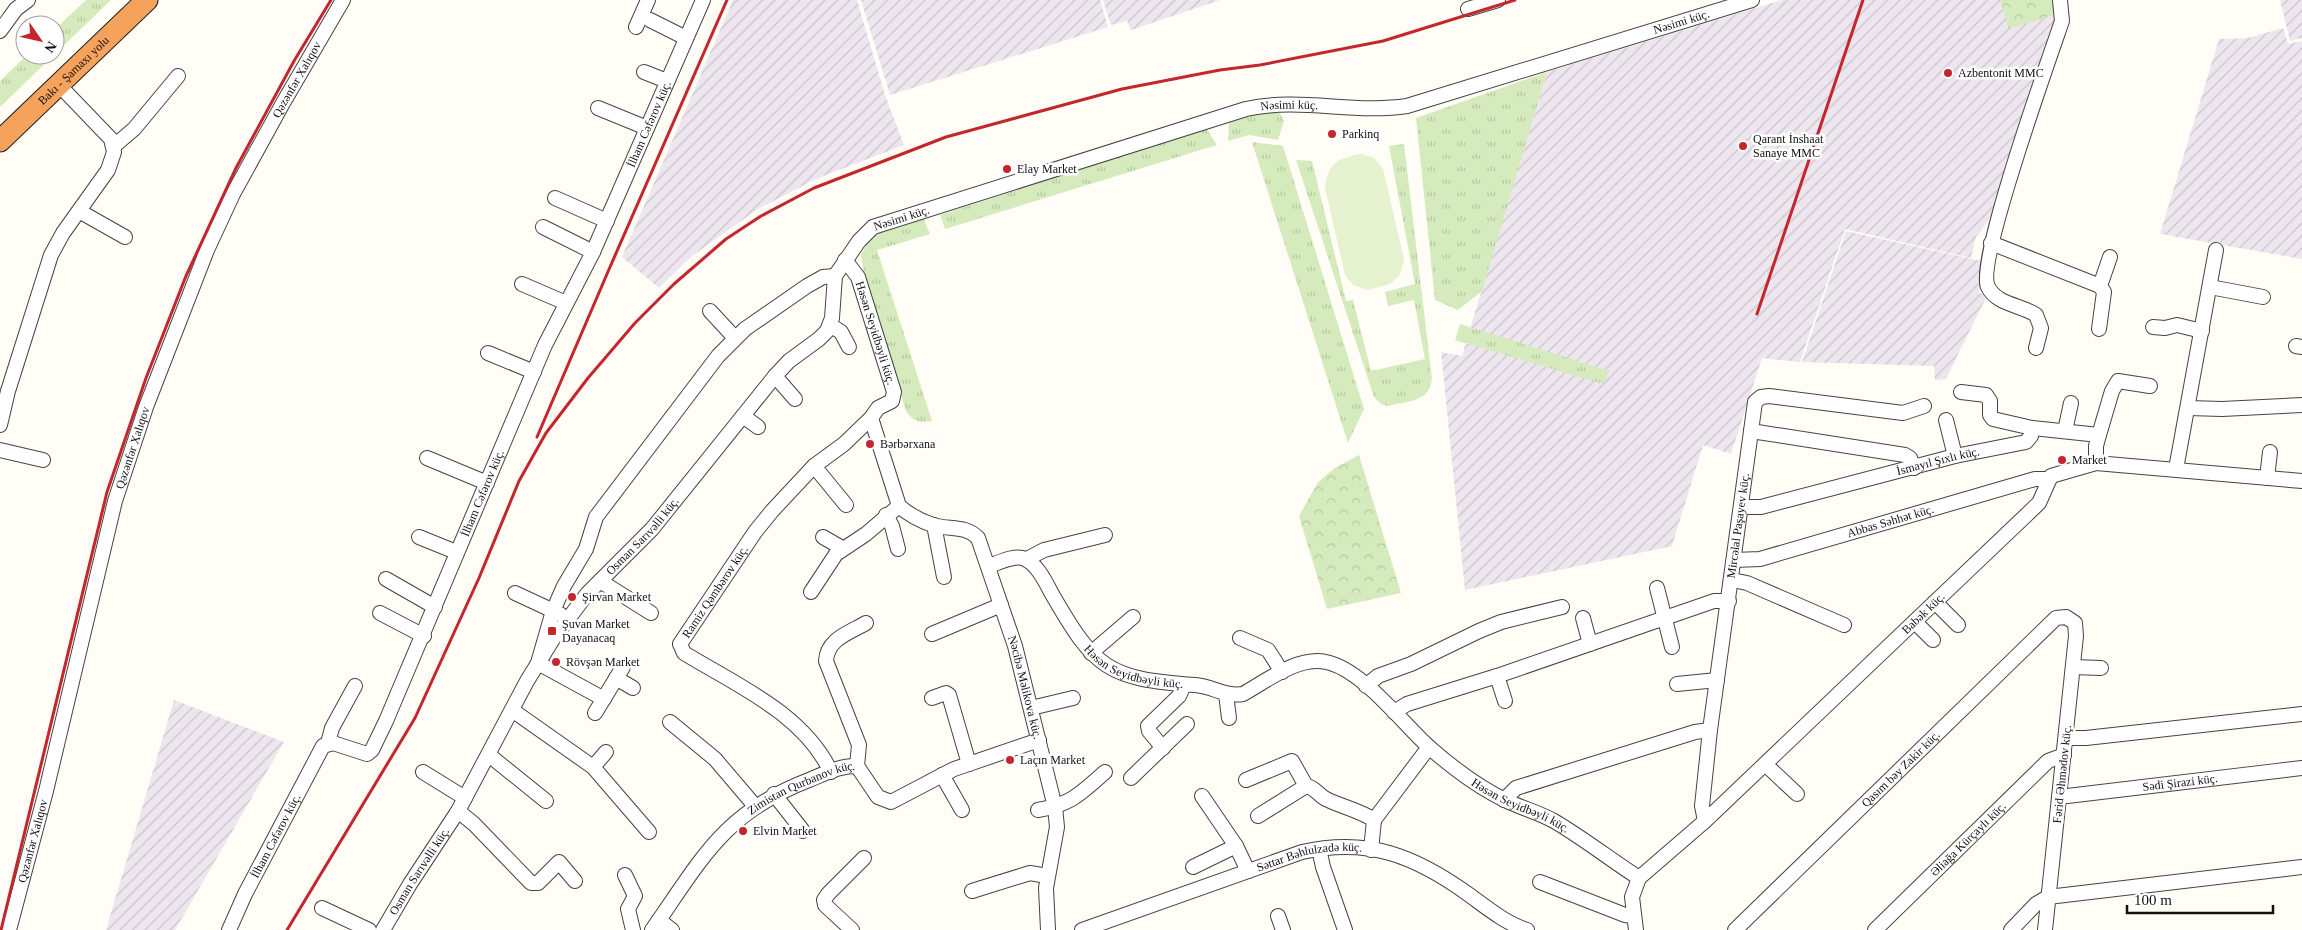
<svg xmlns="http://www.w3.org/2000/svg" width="2302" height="930" viewBox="0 0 2302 930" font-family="Georgia,serif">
  <defs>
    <pattern id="industrial-furrows" width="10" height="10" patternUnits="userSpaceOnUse" patternTransform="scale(1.25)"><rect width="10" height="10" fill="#eee6ef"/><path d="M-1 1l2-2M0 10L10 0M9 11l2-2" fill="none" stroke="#cbc4cc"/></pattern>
    <pattern id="grass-tufts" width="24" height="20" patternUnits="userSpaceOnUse" patternTransform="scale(1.25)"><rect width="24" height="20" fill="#d5ebbd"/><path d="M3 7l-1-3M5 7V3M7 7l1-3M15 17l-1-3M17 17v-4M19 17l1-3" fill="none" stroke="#b6c8a1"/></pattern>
    <pattern id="park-crowns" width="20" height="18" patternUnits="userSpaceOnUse" patternTransform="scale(1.25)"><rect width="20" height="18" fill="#d5ebbd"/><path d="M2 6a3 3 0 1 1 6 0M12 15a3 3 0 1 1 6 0" fill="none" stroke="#b6c8a1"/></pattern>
  </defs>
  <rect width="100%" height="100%" fill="#fffdf5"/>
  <path fill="url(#industrial-furrows)" d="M733 0H857L885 95 904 145 816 179 758 209 692 256 659 288 622 257Z
    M861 0H1100L1108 27 890 95Z
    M1103 0H1220L1131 30 1127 21 1111 25Z
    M1782 0H2054L2057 14 1993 214 1976 237 1971 258 1845 229 1800 362 1762 358 1731 454 1703 445 1672 546 1465 590 1441 352 1462 356 1547 72Z
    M2280 0H2302V38L2290 41Z
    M2283 28 2288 44 2302 41V259L2160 234 2219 39 2248 38Z
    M1846 231 1986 262 1979 292 1986 298 1946 379 1935 380 1934 366 1802 362Z
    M174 700 284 742 175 930H106Z"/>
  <path fill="url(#grass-tufts)" d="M86 0H111L55 54V29Z
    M27 55H54L0 107V81Z
    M1547 72 1482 291 1458 310 1435 300 1416 118Z
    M1272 110H1278L1284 121 1278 140 1249 135 1228 141 1229 122Z
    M1206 128 1217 145 945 229 940 215Z
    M1252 142 1283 146 1364 409 1348 443Z
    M1404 144 1432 379C1429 403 1407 401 1387 406L1381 404 1374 397 1296 160 1312 161 1346 301 1353 300 1371 371 1425 359 1414 300 1388 306 1385 292 1415 284 1389 146Z
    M923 217 930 234 877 250 932 421C919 423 914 422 906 411L864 275 861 255 873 234Z
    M1460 324 1609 371 1603 384 1455 340Z"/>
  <path fill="url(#park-crowns)" d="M2000 0H2053L2056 14 2009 29Z
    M1359 455 1401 593 1327 609 1299 516 1318 482 1335 468Z"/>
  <path fill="#e6f2cf" d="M1361 154 1374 158 1383 169 1404 259 1400 275 1390 284 1368 290 1353 285 1345 275 1325 188C1327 163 1338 158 1361 154Z"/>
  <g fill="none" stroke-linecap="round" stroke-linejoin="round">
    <g stroke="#444" stroke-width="16">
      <g id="minor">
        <path d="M1468 9 1498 0"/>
        <path d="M650 20 686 38"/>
        <path d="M636 27 648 0"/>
        <path d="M0 31 16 9 28 0"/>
        <path d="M644 72 667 81"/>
        <path d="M598 108 647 128"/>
        <path d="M114 146 134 129 178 76"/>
        <path d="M555 198 607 221"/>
        <path d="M79 211 125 237"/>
        <path d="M543 227 593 252"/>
        <path d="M1991 243 2100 286 2104 292 2099 329"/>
        <path id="s1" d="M845 260 858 277 894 392 892 401 878 408 871 418 899 506C908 514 921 521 933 525 949 530 966 525 978 538L1015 646 1055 807 1057 827 1046 888 1048 930"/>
        <path d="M522 284 566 303"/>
        <path d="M2100 286 2110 257"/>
        <path d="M2210 287 2263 297"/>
        <path d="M710 311 735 338"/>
        <path d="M830 325 841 332 849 347"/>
        <path d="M2153 327 2165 328 2177 325 2202 331"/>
        <path d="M2296 346 2302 347"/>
        <path d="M2036 348 2041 328 2036 315C2022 305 1997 305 1988 287 1976 263 2049 59 2062 21L2060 0"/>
        <path d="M488 353 534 372"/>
        <path d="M775 376 795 399"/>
        <path d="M1961 392 1986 395 1990 401V415L1993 419 2032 428"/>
        <path d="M2188 408 2222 409 2302 405"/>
        <path d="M743 416 758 427"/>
        <path d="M1946 420 1955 456"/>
        <path d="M0 425 8 391 51 255 63 233 108 170 114 152 111 139 59 85"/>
        <path d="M1751 431 1905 455 1910 458 1914 468"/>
        <path d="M2065 431 2071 403"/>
        <path d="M2099 435 2112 391 2118 381 2150 386"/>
        <path d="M0 450 43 460"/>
        <path d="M427 458 487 483"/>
        <path d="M814 466 846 505"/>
        <path d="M2176 469 2216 250"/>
        <path d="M2267 478 2270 452"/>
        <path id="s2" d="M1742 507H1761L1955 456 2026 442 2031 436 2032 428 2099 435 2096 446V463"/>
        <path d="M886 515 892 526 898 549"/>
        <path d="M934 525 944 577"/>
        <path d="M419 537 456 552"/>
        <path d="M823 537 842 548"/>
        <path d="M1027 559 1044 550 1105 535"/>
        <path id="s3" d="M1734 560 1760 559 2035 479H2048"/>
        <path id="s4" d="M989 566C998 563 1015 554 1025 559 1038 565 1046 583 1052 594 1095 669 1108 679 1195 685 1212 686 1225 697 1243 694 1266 681 1298 656 1326 662 1362 669 1403 724 1430 748 1453 768 1478 787 1505 800 1521 808 1538 812 1554 821 1583 838 1611 860 1639 878"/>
        <path d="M386 579 435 607"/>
        <path d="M1732 580 1747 583 1844 625"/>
        <path d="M600 581 651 613"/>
        <path d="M1657 588 1672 647"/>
        <path d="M811 592 836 554 866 534 899 506"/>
        <path d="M515 593 560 614"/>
        <path d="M1935 602 1958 625"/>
        <path d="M380 613 424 636"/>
        <path d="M1583 618 1590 644"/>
        <path d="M1915 622 1933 640"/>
        <path d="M932 634 1001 605"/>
        <path d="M1240 638 1268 650 1282 672"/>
        <path d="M1091 653 1133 617"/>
        <path d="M2073 667 2101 668"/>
        <path d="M1497 676 1505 701"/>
        <path d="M616 678 633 688"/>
        <path d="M1677 684 1717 680"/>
        <path d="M1366 686 1378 676 1411 664 1479 631 1501 622 1562 607"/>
        <path d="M1226 694 1229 718"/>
        <path d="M932 698 946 693 949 695 969 764"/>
        <path d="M604 699 538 663 553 611 564 586 586 549 596 517 718 356 745 329 807 286 823 277 835 276"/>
        <path d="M1031 708 1073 698"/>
        <path d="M512 710 593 767 649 832"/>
        <path d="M1394 712 1407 704 1497 676 1714 601H1729"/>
        <path d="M595 713 623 667"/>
        <path d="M670 722 715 759 755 806"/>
        <path d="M2066 738H2086L2302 714"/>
        <path d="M328 743 332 728 355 686"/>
        <path d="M1163 748 1149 731 1148 726 1179 696 1184 685"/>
        <path d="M489 755 546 801"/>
        <path d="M1765 764 1797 794"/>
        <path d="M857 766 859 745 826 661C827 639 849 633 866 623"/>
        <path d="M593 767 606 752"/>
        <path d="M423 772 465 798"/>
        <path id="s5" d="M831 772C803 713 736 685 684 653L680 644 755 532 772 511 814 466 844 444 871 418"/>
        <path d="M942 775 962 810"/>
        <path d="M1131 778 1187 724"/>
        <path d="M1246 780 1292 761 1306 786"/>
        <path d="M774 794 803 831"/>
        <path d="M1202 796 1236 846 1248 871"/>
        <path id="s6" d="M2059 797 2302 768"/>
        <path d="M1504 800 1516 788 1695 732 1710 730"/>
        <path d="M1038 810C1072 804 1080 794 1105 772"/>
        <path d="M458 811 474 824 531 883H538L559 862 575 881"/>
        <path d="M1258 816 1306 786C1315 787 1318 795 1326 799 1342 807 1359 810 1374 820L1371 850"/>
        <path d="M1374 820 1429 747"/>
        <path id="s7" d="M1705 821 1702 806 1710 730 1755 402 1761 397 1769 396 1903 413 1924 406"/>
        <path d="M1319 849 1323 867 1345 930"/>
        <path d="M1193 867 1236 846"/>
        <path d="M625 875 635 896 628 909 633 930"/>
        <path d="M1540 882 1625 915 1633 916"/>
        <path d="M972 891 1030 873 1047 876"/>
        <path d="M322 908 369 930"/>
        <path d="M1278 916 1283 930"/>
        <path d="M659 920 672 930"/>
        <path id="s8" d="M9 930 46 791 115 501 146 407 207 250 233 194 283 103 343 0"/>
        <path id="s9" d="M229 930 245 894 323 746 333 743 367 754 372 750 386 721 545 345 593 252 703 0"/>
        <path id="s10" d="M383 930 410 884 458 811 527 681 553 639 587 594 652 529 775 376 789 361 819 339 827 331 832 318 835 276 859 241 873 227 1246 109C1299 97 1354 114 1407 106L1752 0"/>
        <path id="s11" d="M652 930C702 859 723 813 809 780 824 774 841 765 857 766L878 797 891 802 954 769 1039 740"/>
        <path d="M852 930 825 905 824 900 828 894 864 858"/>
        <path id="s12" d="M1082 930 1302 852C1368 837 1415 856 1468 894 1486 907 1505 923 1527 930"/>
        <path id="s13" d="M1636 930 1632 897 1639 878 1705 821 2039 503 2051 476 2096 463 2302 481"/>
        <path id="s14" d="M1735 930 2056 618 2066 617 2075 623 2076 636 2045 930"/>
        <path id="s15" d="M1875 930 2048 761 2064 755"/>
        <path d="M2011 930 2036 904 2048 897 2302 867"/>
      </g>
    </g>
    <g stroke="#222" stroke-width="23">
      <g id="highway">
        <path id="s16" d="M0 141 147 0"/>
      </g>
    </g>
    <use href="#minor" stroke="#fff" stroke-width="14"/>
    <use href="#highway" stroke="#f5a25d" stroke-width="21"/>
    <path stroke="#c4262e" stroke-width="3" d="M1757 314 1863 0
      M537 437 610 267 727 0
      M1 930 107 492 146 378 186 276 236 168 294 61 331 0
      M287 930 415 718 479 578 519 481 546 433 588 378 635 323 674 284 726 239 761 216 814 188 946 137 1122 89 1220 70 1260 65 1383 41 1515 0"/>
  </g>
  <g fill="#c4262e" stroke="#fff" stroke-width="2">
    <circle cx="1948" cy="73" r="5"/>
    <circle cx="1332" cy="134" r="5"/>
    <circle cx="1743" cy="146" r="5"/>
    <circle cx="1007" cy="169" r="5"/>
    <circle cx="870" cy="444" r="5"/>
    <circle cx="2062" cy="460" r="5"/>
    <circle cx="572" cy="597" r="5"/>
    <rect x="547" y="626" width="10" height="10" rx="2.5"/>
    <circle cx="556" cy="662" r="5"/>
    <circle cx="1010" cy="760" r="5"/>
    <circle cx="743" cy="831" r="5"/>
  </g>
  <g text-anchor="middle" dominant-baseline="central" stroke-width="5" stroke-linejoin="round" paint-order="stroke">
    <g font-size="12" fill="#111" stroke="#fff">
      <text stroke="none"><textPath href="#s10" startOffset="1709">Nəsimi küç.</textPath></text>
      <text stroke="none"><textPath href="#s16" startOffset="102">Bakı - Şamaxı yolu</textPath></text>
      <text stroke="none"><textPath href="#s8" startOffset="902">Qəzənfər Xalıqov</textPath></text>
      <text stroke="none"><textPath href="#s10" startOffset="1304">Nəsimi küç.</textPath></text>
      <text stroke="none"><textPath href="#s9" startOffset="944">İlham Cəfərov küç.</textPath></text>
      <text stroke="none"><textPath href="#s10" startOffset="899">Nəsimi küç.</textPath></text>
      <text stroke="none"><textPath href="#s1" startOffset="80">Həsən Seyidbəyli küç.</textPath></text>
      <text stroke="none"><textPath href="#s8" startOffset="498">Qəzənfər Xalıqov</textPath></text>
      <text stroke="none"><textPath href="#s2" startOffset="202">İsmayıl Şıxlı küç.</textPath></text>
      <text stroke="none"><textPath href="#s9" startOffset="539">İlham Cəfərov küç.</textPath></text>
      <text stroke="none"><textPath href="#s3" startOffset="162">Abbas Səhhət küç.</textPath></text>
      <text stroke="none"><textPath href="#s7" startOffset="298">Mircəlal Paşayev küç.</textPath></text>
      <text stroke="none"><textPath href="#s10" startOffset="474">Osman Sarıvəlli küç.</textPath></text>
      <text stroke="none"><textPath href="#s5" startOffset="265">Ramiz Qəmbərov küç.</textPath></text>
      <text stroke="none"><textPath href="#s13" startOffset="442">Babək küç.</textPath></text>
      <text stroke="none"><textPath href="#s4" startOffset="199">Həsən Seyidbəyli küç.</textPath></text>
      <text stroke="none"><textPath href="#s1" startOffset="515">Nəcibə Məlikova küç.</textPath></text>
      <text stroke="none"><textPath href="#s14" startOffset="231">Qasım bəy Zakir küç.</textPath></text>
      <text transform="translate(2062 774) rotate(-84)">Fərid Əhmədov küç.</text>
      <text stroke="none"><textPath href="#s6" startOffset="122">Sədi Şirazi küç.</textPath></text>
      <text stroke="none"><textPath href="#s11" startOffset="212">Zimistan Qurbanov küç.</textPath></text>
      <text stroke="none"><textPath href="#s4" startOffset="649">Həsən Seyidbəyli küç.</textPath></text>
      <text stroke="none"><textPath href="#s9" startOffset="105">İlham Cəfərov küç.</textPath></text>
      <text stroke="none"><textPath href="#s15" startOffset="130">Əliağa Kürçaylı küç.</textPath></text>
      <text stroke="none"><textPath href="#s8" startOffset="92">Qəzənfər Xalıqov</textPath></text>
      <text stroke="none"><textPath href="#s12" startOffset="240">Səttar Bəhlulzadə küç.</textPath></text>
      <text stroke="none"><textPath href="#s10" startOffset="69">Osman Sarıvəlli küç.</textPath></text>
    </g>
    <g font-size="12" fill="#111" stroke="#fff" text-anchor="start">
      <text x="1958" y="73">Azbentonit MMC</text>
      <text x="1342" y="134">Parkinq</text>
      <text x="1753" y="139">Qarant İnshaat<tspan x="1753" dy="14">Sanaye MMC</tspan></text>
      <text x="1017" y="169">Elay Market</text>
      <text x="880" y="444">Bərbərxana</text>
      <text x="2072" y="460">Market</text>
      <text x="582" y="597">Şirvan Market</text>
      <text x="562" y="624">Şuvan Market<tspan x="562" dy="14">Dayanacaq</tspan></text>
      <text x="566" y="662">Rövşən Market</text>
      <text x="1020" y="760">Laçın Market</text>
      <text x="753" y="831">Elvin Market</text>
    </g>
  </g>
  <g transform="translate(40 40) rotate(124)"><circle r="24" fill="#ffffff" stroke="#a0a0a0"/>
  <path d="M0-4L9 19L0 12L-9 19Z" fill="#c4262e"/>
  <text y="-8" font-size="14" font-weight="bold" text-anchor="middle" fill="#111111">N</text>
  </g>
  <path d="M2127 905v8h146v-8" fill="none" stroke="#111111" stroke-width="2.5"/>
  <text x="2134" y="905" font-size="15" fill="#111111" stroke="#ffffff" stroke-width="4" paint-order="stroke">100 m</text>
</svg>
